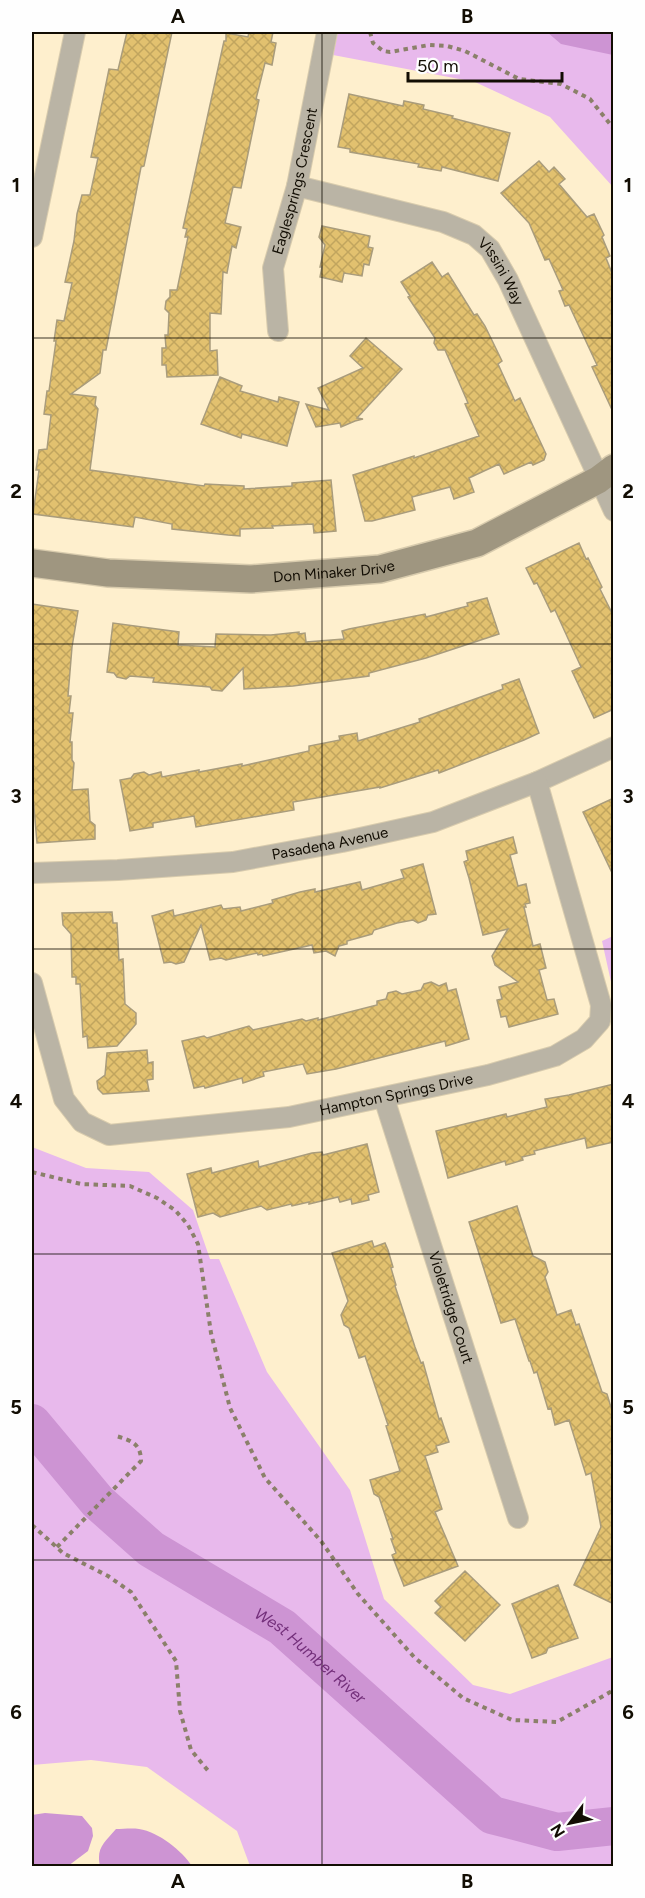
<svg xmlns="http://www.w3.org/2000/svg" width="645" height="1898" viewBox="0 0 645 1898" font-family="Figtree,sans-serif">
  <defs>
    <pattern id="building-cross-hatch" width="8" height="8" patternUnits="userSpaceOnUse" patternTransform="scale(1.5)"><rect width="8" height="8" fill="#e2c16f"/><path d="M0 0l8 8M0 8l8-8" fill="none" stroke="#c1a55e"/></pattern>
  </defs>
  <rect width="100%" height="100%" fill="#feefcd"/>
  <path fill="#e8b9ec" d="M338 32H613V187L550 117 475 82 333 55Z
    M613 936V991L602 941Z
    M32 1147 86 1168 149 1172 193 1210 210 1259H219L267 1372 350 1490 384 1599 473 1685 510 1694 613 1657V1866H250L237 1831 147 1767 91 1760 32 1765Z"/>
  <path fill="#cd94d3" d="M547 32H613V55L561 44Z
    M45 1813 82 1816 92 1828 93 1836 88 1851 68 1866H32V1815Z
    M116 1829C123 1829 132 1828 139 1829 159 1832 182 1851 192 1866H100C96 1848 104 1843 116 1829Z"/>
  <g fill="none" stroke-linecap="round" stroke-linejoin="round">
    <path stroke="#cd94d3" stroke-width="38" id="s1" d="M32 1423 98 1502 151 1549 282 1627 492 1815 557 1832 614 1826"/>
  </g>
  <path fill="url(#building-cross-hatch)" stroke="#a99c7c" stroke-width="1.5" d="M127 32H172L144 166 141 167 106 350H103L100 373 71 394 96 397 95 405 98 409 90 470 204 486 205 484 244 486V489L292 486V483L331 480 336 531 314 533 313 524 272 526 273 528 240 529V536L228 535 172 529V524L135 517 133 527 33 514 39 470H36L39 450 47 449 51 415 44 414 47 391H49L56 341H54L57 320 64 321 72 283 65 282 74 241 77 214 82 195H90L98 158 91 157 109 69 118 70Z
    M249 32H273L271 42 276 43 272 65 265 63 256 99 259 100 241 188 233 187 225 223 241 227 236 248 232 246 227 273 223 272 221 314 210 313V351L217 350 218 375 167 377 166 365H162V348H166L165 335H168L169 313 165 309 166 301 170 297V290H177L188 237H185L187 229 183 228 224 41H226V33L248 37Z
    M349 94 403 106 404 101 424 105 423 109 453 116 452 118 510 133 498 181 442 167 441 171 418 167 419 164 350 152V149L338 147Z
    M539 161 549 172 554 167 565 179 559 184 587 217 594 214 604 235 602 237 610 256 606 258 614 278V414L592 367 597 365 569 305 565 306 559 291 563 290 549 259 545 260 529 223 501 193Z
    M322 226 370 236 368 247 373 248 369 265 364 264 362 276 344 273 342 282 320 277 322 267H320L325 245 319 237Z
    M432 262 442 277 448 273 474 315 477 314 485 326 502 361 498 364 514 399 515 401 520 398 546 454 544 460 533 465 531 462 504 474 499 464 469 478 474 492 454 499 450 487 412 497 415 510 372 521H365L353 475 414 456V458L479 436 465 404 468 403 445 350H438L434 343 435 338 408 297 410 296 401 282Z
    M366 338 402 369 357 418 363 419 355 421 341 427 340 423 316 427 306 404 329 410 318 388 363 368 350 356Z
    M220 377 242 386 240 391 278 402 279 397 299 402 287 446 242 434 241 438 201 424Z
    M579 543 586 559 588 558 602 587 600 589 614 617V709L594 718 572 671 581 667 555 610 551 612 537 583 534 584 526 568Z
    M487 598 499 634 426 658 369 673V676L293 686 244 689 243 668 222 691 212 690 210 687 153 682 154 678 130 676 126 679 117 677 114 673 107 672 113 623 179 632 178 645 215 647 216 634 271 635 299 632V634L305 633 306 642 344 639 342 631 349 629 425 614 426 617 456 609 468 606 467 603Z
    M32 604 78 611 72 647 68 696H71L69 713H73L70 742H72V760L74 763 72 790 88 789 90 821 95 825V839L37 843 32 784Z
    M519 679 539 733 524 740 439 773 438 770 380 788V787L293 802 294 810 196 827 194 816 153 823V827L130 831 120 780 131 778 134 774 144 772 149 775 161 772 162 777 199 770V772L242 764V766L309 751V746L340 740 339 736 357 733 358 741 420 722 419 719 503 689 502 685Z
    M614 798V877L583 812Z
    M513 837 517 853 510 855 518 886 526 884 530 903 525 904 526 907H524L533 946 540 944 546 968 539 970 547 1000 554 999 558 1014 509 1027 506 1016 501 1017 497 1000 502 999 499 987 518 982 495 965 492 956 508 929 483 935 469 878 464 862 468 860 466 851Z
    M423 864 436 914 428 915 426 920 418 923 413 920 397 923 374 930 372 934 347 941V944L339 946 335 956 326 951 314 953 312 945 263 956 262 954 258 955 257 953 226 960 221 958 210 960 201 925 184 962 176 964 171 962 164 963 152 916 173 910 174 916 221 905 223 909 240 907 241 911 273 903 272 900 300 892 315 889V892L360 882 362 890 404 878 401 870Z
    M112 912 113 923H117L119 960 123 959 125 1004 136 1013V1024L117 1046 88 1048 87 1036 83 1037 80 984H76V977H72L71 934 63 925 62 913Z
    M431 982 439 986 446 983 448 991 456 989 469 1039 446 1046 445 1041 336 1069 307 1074 303 1064 263 1072 264 1076 243 1083 242 1078 205 1088 204 1086 194 1088 182 1041 204 1036 207 1038 249 1026 253 1030 302 1019 306 1021 318 1018V1020L377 1005V1001L386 999 388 993 396 991 402 994 421 990 424 984Z
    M147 1050 148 1063 153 1062V1079L147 1080 149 1091 103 1094 98 1089 97 1081 105 1075 107 1053Z
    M614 1084V1142L587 1148 585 1138 534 1151 535 1154 522 1157 523 1160 506 1165 505 1161 448 1178 436 1131 506 1114 507 1117 547 1107 545 1099 569 1095Z
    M367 1144 379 1192 368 1195 369 1200 352 1204 351 1199 340 1202 338 1197 309 1204V1202L292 1206 291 1204 267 1210 261 1206 220 1217 213 1213 198 1217 187 1174 211 1168 212 1173 258 1161 259 1167 312 1153 322 1152 323 1155Z
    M517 1206 533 1256 545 1262 548 1272 545 1277 557 1315 571 1310 576 1325 579 1324 602 1392 607 1394 614 1417V1604L574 1585 601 1527 591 1473 586 1475 569 1420 555 1425 551 1408 548 1409 537 1372 534 1373 530 1361H529L515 1319 501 1323 469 1222Z
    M372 1241 374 1247 385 1243 388 1250 393 1267 391 1268 396 1285 395 1286 415 1347 421 1363 423 1362 439 1419 441 1418 449 1442 436 1446 438 1452 425 1456 442 1509 435 1512 458 1566 404 1586 392 1555 396 1553 391 1539H393L379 1497 374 1494 370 1480 400 1471 386 1426 388 1425 365 1356 359 1358 349 1328 344 1325 341 1315 348 1301 332 1253Z
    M465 1571 500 1605 465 1641 435 1613 441 1607 435 1601Z
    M558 1585 578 1638 548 1648 546 1653 532 1658 512 1604Z"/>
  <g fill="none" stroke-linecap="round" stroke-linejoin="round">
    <g stroke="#d8cbad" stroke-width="22">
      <g id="street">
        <path id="s2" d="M297 186 443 222 474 235 490 249 508 280 614 511"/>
        <path d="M32 237 75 32"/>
        <path id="s3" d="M278 331 273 268 297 186 327 32"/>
        <path id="s4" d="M32 873 118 870 233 862 342 842 433 822 537 782 614 747"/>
        <path id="s5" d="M32 983 64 1099 82 1122 109 1135 289 1117 488 1075 555 1056 584 1039 600 1021 601 1005 537 782"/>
        <path id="s6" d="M384 1098 518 1518"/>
      </g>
    </g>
    <g stroke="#d8cbad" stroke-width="30">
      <g id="secondary">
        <path id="s7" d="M32 563 108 573 251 579 380 569 477 543 598 480 614 468"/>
      </g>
    </g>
    <path stroke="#8b806a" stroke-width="4" stroke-dasharray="4.5 4.5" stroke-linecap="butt" d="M370 32 373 43 383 51 390 52 429 45 447 46 465 51 519 79 561 84 590 99 614 129
      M32 1172 81 1184 130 1186 157 1198 175 1210 188 1225 198 1244 211 1333 230 1408 265 1478 321 1541 358 1594 414 1657 463 1698 512 1720 557 1722 614 1690
      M32 1525 63 1553 108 1576 131 1592 176 1661 180 1711 191 1750 210 1773
      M57 1547 141 1461C141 1443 130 1440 116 1436"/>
    <use href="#street" stroke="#bab4a5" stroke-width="20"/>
    <use href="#secondary" stroke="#9f9680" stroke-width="27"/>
  </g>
  <path fill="none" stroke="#120d03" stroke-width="1.5" stroke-opacity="0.55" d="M322 32V1866M32 338H614M32 644H614M32 949H614M32 1254H614M32 1560H614"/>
  <g text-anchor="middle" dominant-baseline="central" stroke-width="6" stroke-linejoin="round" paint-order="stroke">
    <g font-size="15" fill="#120d03" stroke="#fefefe">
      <text stroke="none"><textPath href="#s3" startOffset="153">Eaglesprings Crescent</textPath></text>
      <text stroke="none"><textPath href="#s2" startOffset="230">Vissini Way</textPath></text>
      <text stroke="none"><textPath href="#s7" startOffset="303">Don Minaker Drive</textPath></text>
      <text stroke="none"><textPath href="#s4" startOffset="300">Pasadena Avenue</textPath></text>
      <text stroke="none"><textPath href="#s5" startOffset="470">Hampton Springs Drive</textPath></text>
      <text stroke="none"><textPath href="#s6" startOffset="220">Violetridge Court</textPath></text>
    </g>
    <g font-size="16" font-style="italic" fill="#74307b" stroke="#fefefe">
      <text stroke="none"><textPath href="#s1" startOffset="366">West Humber River</textPath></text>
    </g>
  </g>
  <rect width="645" height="1898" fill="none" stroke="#fefefe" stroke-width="66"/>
  <g transform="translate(570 1823) rotate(238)" stroke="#fefefe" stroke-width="4.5" paint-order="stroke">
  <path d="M0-4.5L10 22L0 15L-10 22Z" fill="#120d03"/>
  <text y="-9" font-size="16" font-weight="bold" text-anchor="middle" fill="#120d03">N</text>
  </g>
  <path d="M408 72v9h154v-9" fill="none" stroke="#120d03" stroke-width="3"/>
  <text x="417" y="72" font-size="18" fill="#120d03" stroke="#fefefe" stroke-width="4.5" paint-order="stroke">50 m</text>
  <rect x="33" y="33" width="579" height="1832" fill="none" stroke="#120d03" stroke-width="2"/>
  <g font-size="20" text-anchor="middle" font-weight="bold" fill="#120d03">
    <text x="178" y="23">A</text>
    <text x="467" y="23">B</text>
    <text x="16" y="192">1</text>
    <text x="628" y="192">1</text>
    <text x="16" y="498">2</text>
    <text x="628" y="498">2</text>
    <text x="16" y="803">3</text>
    <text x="628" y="803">3</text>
    <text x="16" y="1108">4</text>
    <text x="628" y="1108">4</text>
    <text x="16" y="1414">5</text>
    <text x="628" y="1414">5</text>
    <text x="16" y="1719">6</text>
    <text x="628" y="1719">6</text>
    <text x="178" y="1888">A</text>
    <text x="467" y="1888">B</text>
  </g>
</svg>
